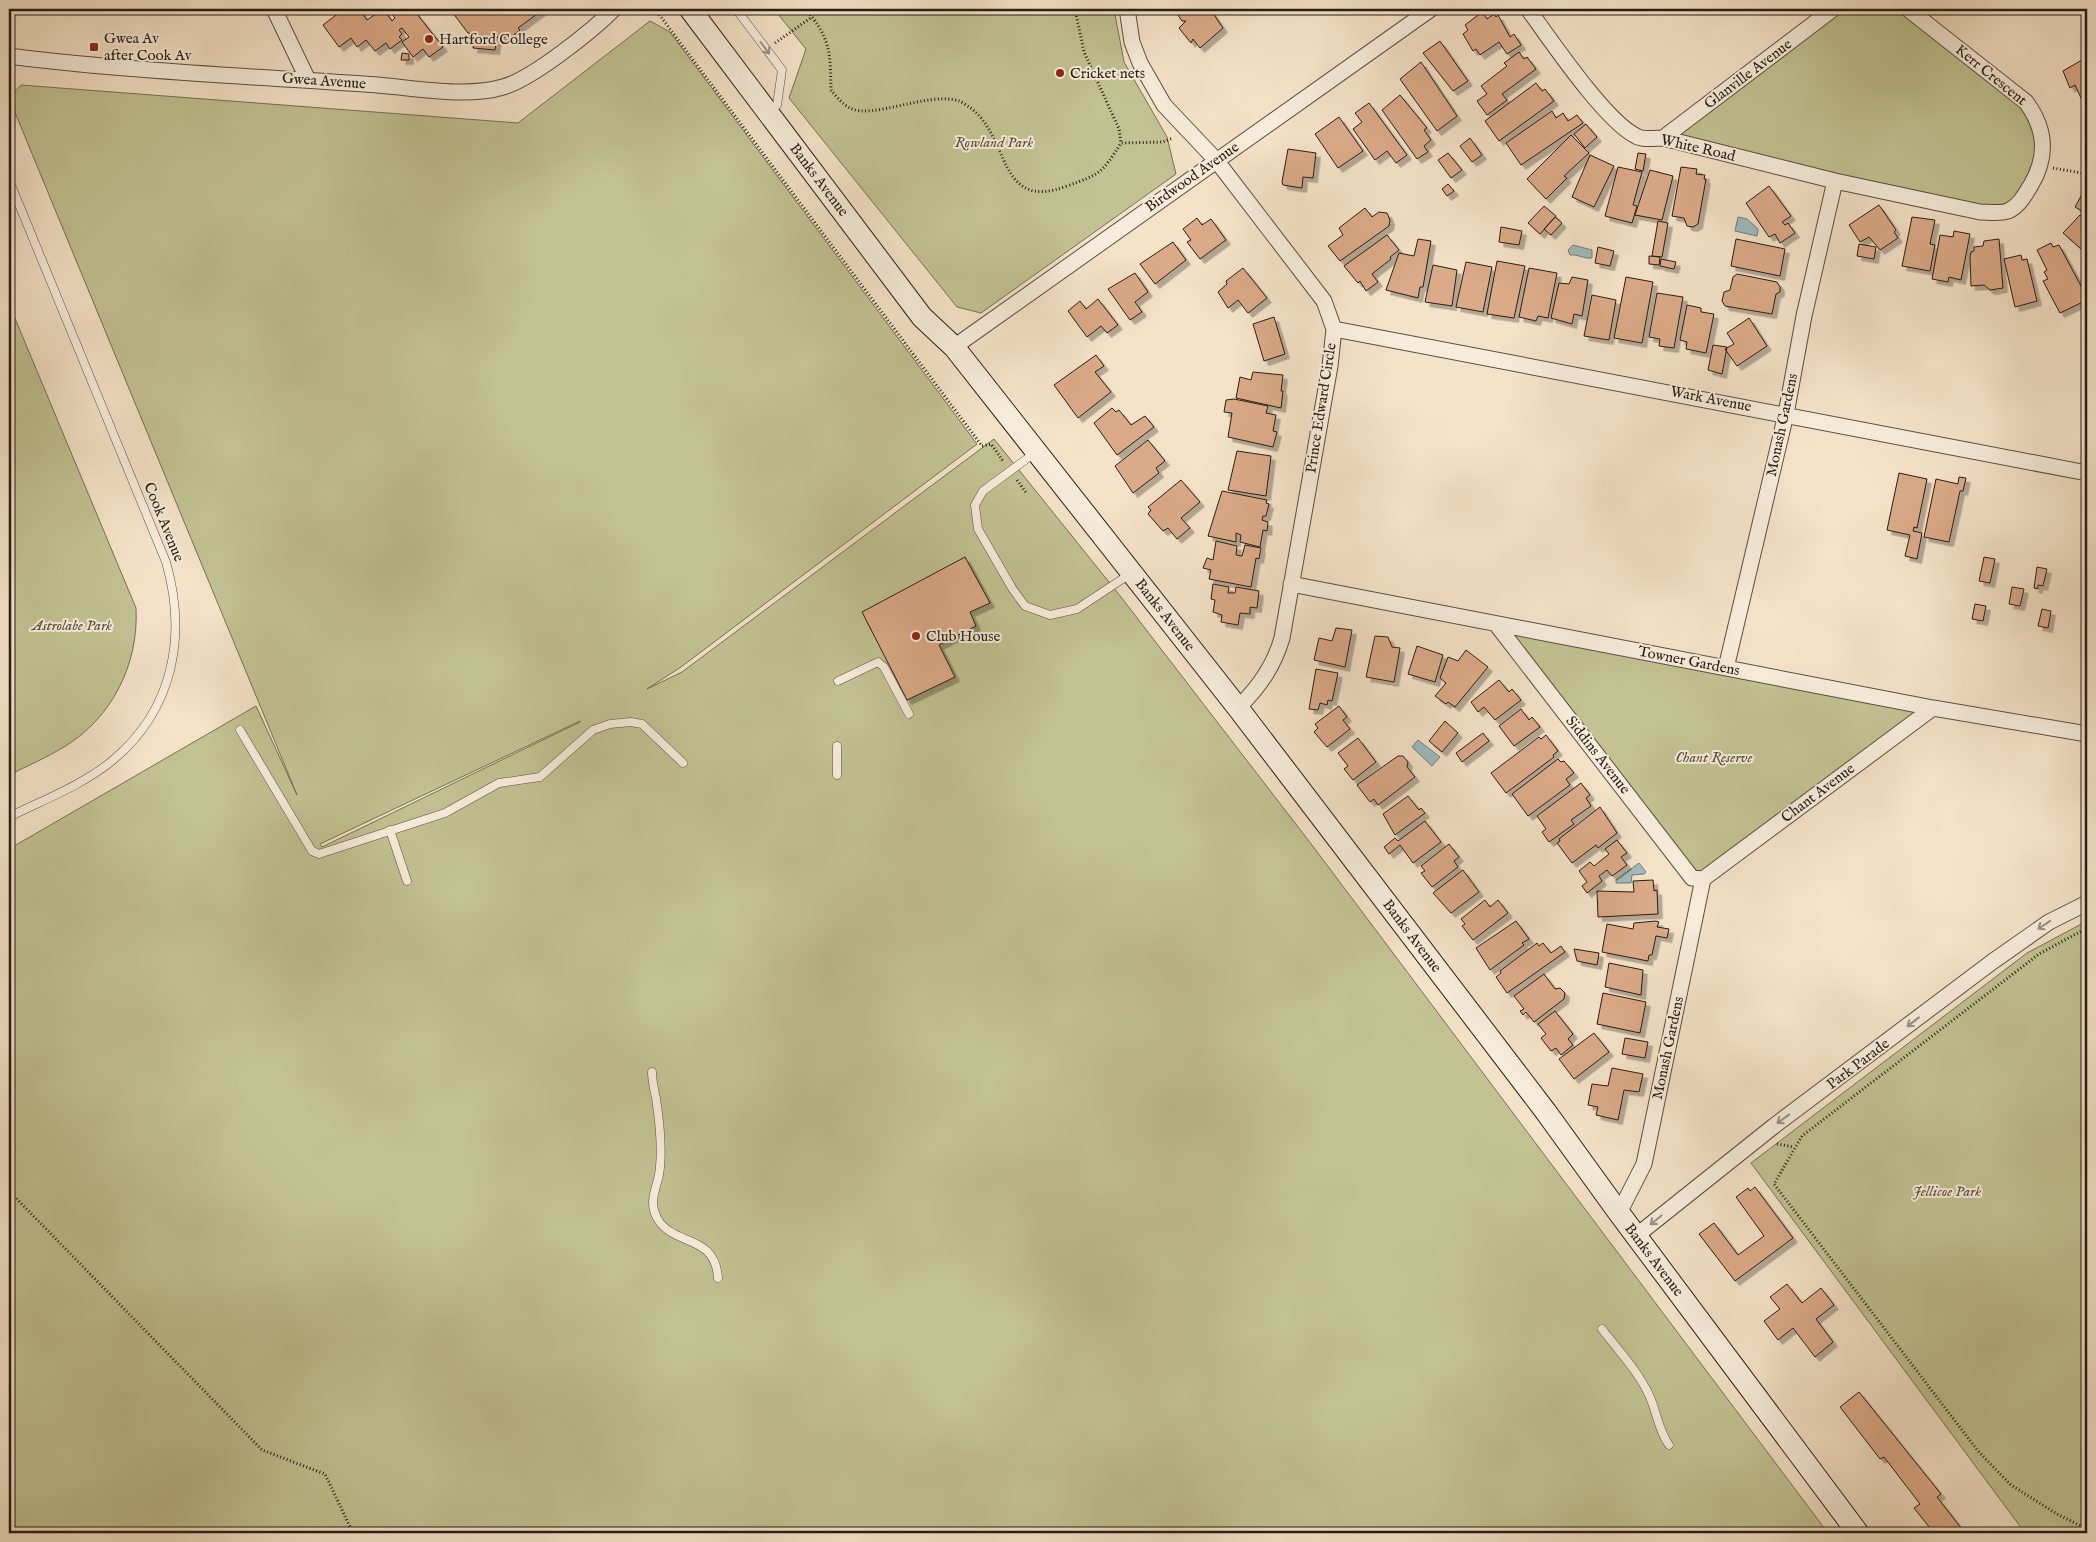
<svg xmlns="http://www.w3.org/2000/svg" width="2096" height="1542" viewBox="0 0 2096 1542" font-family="'IM FELL English',serif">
  <defs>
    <filter id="shadow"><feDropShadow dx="4.5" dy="4.5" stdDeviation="0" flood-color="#0004"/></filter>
  </defs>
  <rect width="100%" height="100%" fill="#f5e3c9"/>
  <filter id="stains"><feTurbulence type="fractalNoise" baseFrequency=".004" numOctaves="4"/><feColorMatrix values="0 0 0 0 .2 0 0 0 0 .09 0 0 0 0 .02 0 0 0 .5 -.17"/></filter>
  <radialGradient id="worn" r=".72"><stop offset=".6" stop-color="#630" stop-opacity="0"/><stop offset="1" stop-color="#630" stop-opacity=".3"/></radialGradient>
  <path fill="#c2c292" stroke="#747053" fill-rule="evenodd" d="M774 9H1114L1124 62 1167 137 1176 174 981 313 957 307 789 98 806 49Z
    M1833 9H1908L2026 102 2042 162 2008 211 1663 138Z
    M650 21 670 32 977 444 681 667 647 689 682 672 994 439 1121 597 1315 849 1828 1533H9V849L256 706 297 795 9 98 21 85 518 123ZM580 722 322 847 320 844 580 721Z
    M9 304 136 608C139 664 112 718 64 747 46 758 27 766 9 775Z
    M1496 624 1933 708 1692 878Z
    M2087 921V1533H2025L1751 1163 2027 953Z"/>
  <path fill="#a0bcc0" stroke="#6f7c7b" d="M1738 217 1747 219 1758 229 1757 236 1735 231Z
    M1573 245 1592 250V258C1584 259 1578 254 1570 255L1568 250Z
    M1418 740 1440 757 1432 766 1412 747Z
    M1639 863 1646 872 1644 874 1632 875 1631 883H1616V880Z"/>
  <path fill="#dbaa88" stroke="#261d14" filter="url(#shadow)" d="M344 9H361L360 10 367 20 383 9 392 21 395 18 388 9H402V12L407 9H413L443 47 429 57 423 49 413 57 402 42 409 37 402 28 399 30 402 34 399 37 402 40 390 49 386 43 375 51 366 40 357 47 351 38 339 47 323 25Z
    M450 9H544L518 28 520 30 510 38 508 35 503 38 497 37 495 50 473 48 475 34 468 33Z
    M1174 9H1210L1223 28 1200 48 1193 39 1191 43 1179 28 1186 21H1182Z
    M1482 12 1487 19 1494 14 1496 17 1498 15 1510 37 1514 34 1521 45 1507 54 1499 42 1480 55 1476 49 1473 51 1463 34 1468 30 1465 25Z
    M1440 41 1468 81 1453 91 1423 53Z
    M1519 52 1524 59 1527 57 1536 69 1502 94 1507 100 1487 115 1477 101 1487 94 1481 86 1507 66 1504 63Z
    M402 53 409 54V60H401Z
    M2087 57V95L2081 98 2075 85 2070 88 2063 71Z
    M1421 62 1457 116 1437 131 1400 79Z
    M1536 83 1542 91 1545 89 1554 101 1499 141 1485 121Z
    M1400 95 1427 128 1424 130 1431 140 1424 146 1428 152 1417 159 1382 110Z
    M1369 103 1407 155 1396 163 1387 151 1375 160 1353 129 1362 122 1355 113Z
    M1552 111 1556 118 1563 113 1568 121 1577 115 1583 123 1521 165 1506 143Z
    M1339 117 1363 151 1338 168 1315 134Z
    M1586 124 1597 137 1585 148 1574 134Z
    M1571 135 1589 153 1564 176 1567 178 1546 199 1527 179Z
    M1470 138 1482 155 1472 162 1460 146Z
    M1288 149 1316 153 1313 178 1303 177 1302 188 1283 185 1282 182Z
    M1448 153 1462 170 1451 178 1438 160Z
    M1638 153 1646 154 1643 171 1635 169Z
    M1590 155 1614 166 1594 207 1572 197Z
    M1618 167 1642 172 1633 205 1637 206 1632 223 1605 216Z
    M1681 167 1697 169 1696 174 1705 175 1704 179H1706L1698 224 1693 227 1687 226 1684 218 1672 216Z
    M1650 170 1673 176 1662 220 1635 215Z
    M1448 184 1454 191 1447 196 1442 189Z
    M2087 185V214L2075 207Z
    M1769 186 1791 216 1782 222 1785 225 1788 223 1795 233 1780 243 1775 234 1769 237 1746 203Z
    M1879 205 1896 230 1894 232 1898 238 1880 250 1869 237 1860 242 1849 225Z
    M1544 206 1556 216 1540 234 1528 223Z
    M1365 208 1372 217 1379 212 1387 213 1390 220 1389 226 1340 261 1328 246 1343 235 1339 228Z
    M2080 215 2087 220V254L2063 233Z
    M1555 217 1562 223 1551 235 1544 229Z
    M1912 217 1935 220 1930 244 1935 245 1930 271 1902 266Z
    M1197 218 1202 225 1211 219 1226 240 1200 259 1187 242 1191 240 1183 229Z
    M1658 221 1668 223 1662 257 1652 256Z
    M1501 227 1522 231 1519 245 1499 242Z
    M1954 231 1970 234 1961 280 1949 277 1948 282 1932 279 1940 235 1953 237Z
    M1387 235 1399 250 1390 257 1391 259 1372 274 1378 282 1366 291 1360 281 1358 283 1344 266Z
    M1418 239 1431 241 1423 287H1420L1418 298 1386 290 1399 253 1414 256Z
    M1736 239 1785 249 1780 276 1731 266Z
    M1999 239 2003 288 1990 290 1984 285 1971 286 1970 257 1971 252 1974 251V247L1983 246 1984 241Z
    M1173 242 1186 260 1155 284 1140 264Z
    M2051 243 2053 247 2059 245 2087 297V300L2060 313 2043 281 2048 279 2044 272 2047 270 2037 250Z
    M1859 244 1876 247 1874 259 1857 256Z
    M1598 247 1614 251 1610 266 1595 263Z
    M2021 255 2022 260 2027 259 2037 301 2015 307 2004 259Z
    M1649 256 1660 257 1659 265 1649 264Z
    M1661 259 1676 262 1674 269 1660 266Z
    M1497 261 1525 266 1514 318 1487 314Z
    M1466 262 1492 267 1483 312 1456 307Z
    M1433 265 1457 270 1452 306 1425 302Z
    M1243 268 1267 298 1248 313 1238 300 1228 308 1218 292 1227 284 1226 281Z
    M1529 268 1557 273 1548 318 1538 316 1536 321 1519 317Z
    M1135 273 1148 292 1135 302 1142 312 1130 320 1108 289Z
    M1737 274 1777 282 1780 287V292L1776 294 1772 314 1725 306 1722 301 1724 292 1730 290 1733 277Z
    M1572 277 1588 280 1582 316 1574 314 1572 324 1551 318 1559 283 1569 284Z
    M1626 277 1653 282 1642 343 1614 338Z
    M1657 293 1683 297 1674 348 1659 346 1660 339 1649 337Z
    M1592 295 1616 300 1609 340 1584 336Z
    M1098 299 1118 325 1107 333 1101 326 1087 337 1068 311 1080 301 1086 309Z
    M1687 305 1701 308V312L1714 314 1706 353 1686 349 1687 342 1680 340Z
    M1274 317 1285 354 1264 361 1253 324Z
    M1749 318 1767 346 1737 366 1725 349 1734 344 1727 333Z
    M1713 345 1727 347 1722 374 1708 370Z
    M1096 355 1104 366 1095 372 1111 392 1078 418 1054 385Z
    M1253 372 1283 375 1281 391H1283L1281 408 1236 398 1240 377 1251 380Z
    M1234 399 1268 406 1266 413 1276 415 1273 431 1277 432 1273 447 1228 437 1232 413 1224 412 1226 400Z
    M1112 408 1116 412 1119 410 1131 425 1145 416 1154 427 1117 455 1094 423Z
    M1148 440 1165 461 1156 468 1159 473 1133 493 1115 466Z
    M1237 451 1271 456 1266 496 1228 490Z
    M1899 473 1927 479 1917 528 1914 527 1913 531 1922 533 1917 559 1905 556 1910 535 1887 530Z
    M1959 477 1966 478 1963 491H1960L1949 542 1924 537 1936 479 1958 484Z
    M1181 480 1200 502 1181 518 1190 528 1177 539 1168 528 1163 531 1148 514 1151 510 1148 507Z
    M1222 491 1267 500 1266 503 1269 504 1266 516H1263L1262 520 1268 522 1267 531 1263 530 1260 547 1240 542 1241 535 1236 533V542L1208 536Z
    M1216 541 1237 546 1236 555 1242 556 1245 545 1261 548 1259 559 1256 558 1251 587 1209 579 1211 570 1203 568 1207 558 1213 560Z
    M965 557 990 603 970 612 976 626 939 645 955 677 907 700 862 612Z
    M1984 557 1995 559 1990 583 1979 581Z
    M2037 567 2047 569 2043 586 2038 585V589L2034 588Z
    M1213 584 1229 587 1228 593H1235L1236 587 1259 591 1257 608 1250 607V614L1240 613 1238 625 1221 622 1222 615 1213 612 1215 600 1211 599Z
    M2012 587 2024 589 2020 606 2009 604Z
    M1975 604 1986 606 1983 621 1972 619Z
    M2042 609 2051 611 2048 628 2038 626Z
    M1336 628 1352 630 1345 667 1314 660 1319 638 1332 641Z
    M1375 636 1388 637 1392 647 1400 648 1394 682 1366 677Z
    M1417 646 1443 655 1435 682 1408 674Z
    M1466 650 1488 667 1455 707 1448 702 1446 704 1435 696 1446 683 1440 678 1448 657 1458 661Z
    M1316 669 1338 673 1332 701 1328 700 1327 705 1320 703 1318 710 1309 709Z
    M1499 680 1509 692 1512 689 1521 700 1495 720 1484 707 1478 712 1471 702Z
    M1339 706 1347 717 1343 720 1350 729 1327 747 1314 732 1318 728 1315 724Z
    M1521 709 1529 720 1532 717 1540 727 1514 746 1499 726Z
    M1445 721 1458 733 1442 752 1429 741Z
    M1483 733 1489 741 1462 762 1456 753Z
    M1546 735 1558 751 1553 755 1554 757 1506 793 1491 773 1539 737 1541 739Z
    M1358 738 1376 762 1353 780 1344 769 1348 766 1338 753Z
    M1398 756H1403L1408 762 1407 767 1415 777 1378 805 1374 799 1370 802 1357 785Z
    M1558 759 1561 762 1564 761 1574 773 1566 779 1570 785 1528 816 1512 794Z
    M1581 783 1590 795 1586 798 1591 806 1571 820 1574 824 1549 842 1542 832 1546 829 1537 816Z
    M1408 796 1419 810 1421 808 1425 813 1395 835 1383 814Z
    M1600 807 1617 833 1598 848 1596 845 1572 863 1557 843 1560 841 1559 839Z
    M1425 821 1441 842 1413 863 1400 845 1389 854 1384 847 1395 838 1398 841Z
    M1617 840 1627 853 1621 857 1627 865 1612 876 1607 870 1599 876 1602 881 1587 893 1582 886 1587 882 1579 871 1590 862 1594 866 1609 854 1605 849Z
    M1449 844 1459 857 1454 861 1458 867 1432 887 1421 873 1425 871 1421 866Z
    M1463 870 1479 892 1451 913 1433 893Z
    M1653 880 1654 891 1657 890 1658 914 1598 917 1597 891 1634 892 1633 881Z
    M1485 900 1490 907 1498 900 1508 913 1473 940 1462 926 1465 924 1461 919Z
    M1516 921 1529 939 1522 943 1524 945 1490 970 1476 948Z
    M1656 921 1659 922 1657 927 1669 929 1667 938 1656 936 1652 955H1649L1648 961 1602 952 1607 924 1633 929 1634 923Z
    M1537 943 1539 946 1543 943 1551 953 1561 946 1565 952 1507 993 1496 977 1501 973 1500 971Z
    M1574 949 1599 953 1597 965 1577 961Z
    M1609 963 1643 970 1641 995 1605 987Z
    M1544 974 1555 989 1560 988 1565 993 1564 999 1534 1022 1526 1012 1523 1015 1520 1011 1524 1009 1514 996Z
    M1603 993 1646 1002 1640 1033 1597 1024Z
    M1555 1011 1573 1034 1568 1039 1573 1045 1561 1055 1556 1048 1551 1051 1541 1038 1546 1034 1538 1024Z
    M1594 1033 1609 1052 1574 1079 1559 1059Z
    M1625 1038 1648 1042 1645 1058 1622 1054Z
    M1612 1068 1643 1074 1639 1092 1624 1090 1618 1120 1596 1115 1598 1107 1588 1105 1592 1084 1608 1086Z
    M1755 1187 1793 1238 1735 1281 1699 1234 1714 1223 1738 1255 1764 1236 1736 1197 1748 1188 1750 1191Z
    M1787 1284 1802 1303 1821 1288 1834 1305 1816 1319 1833 1342 1815 1357 1793 1328 1778 1340 1764 1321 1780 1309 1770 1297Z
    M1859 1392 1941 1494 1937 1497 1965 1533H1934L1914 1508 1920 1504 1884 1457 1880 1459 1840 1407Z"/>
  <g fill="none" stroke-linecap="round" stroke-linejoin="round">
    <g stroke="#5a4e41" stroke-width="9">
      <path id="lane" d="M736 9 782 70 777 105
        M9 180 166 562C187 635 174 709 113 760 83 785 43 800 9 817
        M1036 452 983 491 975 505 978 529 1012 588 1025 606 1050 615 1077 609 1130 574
        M838 681 878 662 884 667 909 714
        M240 730 312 851 319 854 445 813 499 783 540 777 593 730 610 724 631 722 642 724 683 763
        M837 775V746
        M390 830 407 881
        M652 1072C652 1081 654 1089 656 1098 659 1118 662 1147 660 1167 659 1186 647 1199 657 1218 673 1247 715 1233 718 1278
        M1602 1329C1618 1350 1638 1371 1649 1395 1657 1412 1658 1430 1669 1445"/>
    </g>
    <g stroke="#5a4e41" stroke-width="17">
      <path id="street" d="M274 9 308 80
        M1127 9 1132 42 1140 63 1164 105 1216 160 1324 301 1334 329 1330 366 1282 638C1274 666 1259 687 1238 708
        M1528 9C1550 39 1605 121 1636 136 1642 140 1655 138 1663 138L1835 181 1980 212C1989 212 1999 214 2008 211 2019 206 2025 195 2031 185 2048 156 2046 129 2026 102L1908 9
        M9 56C126 71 246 76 364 84 406 86 463 99 503 87 532 79 592 31 614 9
        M1663 138 1833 9
        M1334 329 2087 473
        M954 347 1431 9
        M1291 584 1933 708 2087 734
        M1496 624 1692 878 1703 879
        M1726 668 1786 414 1804 316 1835 181
        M1703 879 1933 708
        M1619 1213 1644 1164 1703 879
        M1636 1236 1774 1126 1992 962 2049 922 2087 903"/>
    </g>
    <g stroke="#261d14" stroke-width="23">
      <path id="secondary" d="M690 9 922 317 954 347 1238 708 1546 1112 1619 1213 1858 1533"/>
    </g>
    <path stroke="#261d14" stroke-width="3" stroke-dasharray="1 2.5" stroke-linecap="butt" d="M655 9 982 446 991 444 1003 461
      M806 9 812 17
      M1075 9 1084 52 1119 129 1121 143
      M775 43 812 17C832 43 830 59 831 90 836 96 843 105 850 108 872 120 929 91 959 101 962 102 966 105 969 107 1011 135 996 213 1067 186 1101 174 1102 173 1121 143L1163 142 1173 138
      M2053 168 2087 174
      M1017 480 1027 494
      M2087 928 2039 954 1802 1136 1774 1184 1978 1451 2011 1485 2057 1514 2087 1529
      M1777 1144 1794 1147
      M9 1191 262 1450 325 1474 353 1533"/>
    <use href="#lane" stroke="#f8eddc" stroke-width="8"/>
    <use href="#street" stroke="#f8eddc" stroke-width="15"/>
    <use href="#secondary" stroke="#f8eddc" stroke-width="21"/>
  </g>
  <defs><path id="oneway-shaft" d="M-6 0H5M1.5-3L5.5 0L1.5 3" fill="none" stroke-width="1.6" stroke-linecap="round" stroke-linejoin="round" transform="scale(1.25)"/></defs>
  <g stroke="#9a8f82">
    <use href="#oneway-shaft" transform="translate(765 48) rotate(53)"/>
    <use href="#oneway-shaft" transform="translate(2044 925) rotate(146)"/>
    <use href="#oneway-shaft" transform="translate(1913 1022) rotate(142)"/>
    <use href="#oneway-shaft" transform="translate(1783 1119) rotate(144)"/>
    <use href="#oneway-shaft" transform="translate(1656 1220) rotate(141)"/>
  </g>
  <g fill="#8f2418" stroke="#f8eddc" stroke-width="2">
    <circle cx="429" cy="39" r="5"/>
    <rect x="89" y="42" width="10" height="10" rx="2.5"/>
    <circle cx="1060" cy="73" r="5"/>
    <circle cx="916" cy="636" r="5"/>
  </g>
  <g text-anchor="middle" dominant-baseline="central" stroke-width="4" stroke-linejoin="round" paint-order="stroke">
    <g font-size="15" fill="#261d14" stroke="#f8eddc" text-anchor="start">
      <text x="104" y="38">Gwea Av<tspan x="104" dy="17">after Cook Av</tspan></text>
      <text x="439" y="39">Hartford College</text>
      <text x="1070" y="73">Cricket nets</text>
      <text x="926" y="636">Club House</text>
    </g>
    <g font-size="15" fill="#261d14" stroke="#f8eddc">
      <text transform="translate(1748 74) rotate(-37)">Glanville Avenue</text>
      <text transform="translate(1991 75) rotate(39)">Kerr Crescent</text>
      <text transform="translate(324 81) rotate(4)">Gwea Avenue</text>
      <text transform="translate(1698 148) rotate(13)">White Road</text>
      <text transform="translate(1192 177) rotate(-35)">Birdwood Avenue</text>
      <text transform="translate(819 180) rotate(53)">Banks Avenue</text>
      <text transform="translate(1711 399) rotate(11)">Wark Avenue</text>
      <text transform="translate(1321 408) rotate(-81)">Prince Edward Circle</text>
      <text transform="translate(1782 425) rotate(-78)">Monash Gardens</text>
      <text transform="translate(164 522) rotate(68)">Cook Avenue</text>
      <text transform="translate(1165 615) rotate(52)">Banks Avenue</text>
      <text transform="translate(1689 661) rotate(11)">Towner Gardens</text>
      <text transform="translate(1598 755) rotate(52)">Siddins Avenue</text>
      <text transform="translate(1818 793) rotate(-37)">Chant Avenue</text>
      <text transform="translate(1412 936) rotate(53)">Banks Avenue</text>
      <text transform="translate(1668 1048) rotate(-78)">Monash Gardens</text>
      <text transform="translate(1858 1064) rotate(-37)">Park Parade</text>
      <text transform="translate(1654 1260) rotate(53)">Banks Avenue</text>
    </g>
    <g font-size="15" font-style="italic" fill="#554f3a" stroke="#f8eddc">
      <text x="994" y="142">Rowland Park</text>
      <text x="72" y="625">Astrolabe Park</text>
      <text x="1714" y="757">Chant Reserve</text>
      <text x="1947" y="1191">Jellicoe Park</text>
    </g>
  </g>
  <rect width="2096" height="1542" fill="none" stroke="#f5e3c9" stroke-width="30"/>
  <rect x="10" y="10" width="2076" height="1522" fill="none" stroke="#261d14" stroke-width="2.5"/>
  <rect x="15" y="15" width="2066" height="1512" fill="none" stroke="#261d14"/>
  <rect width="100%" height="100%" filter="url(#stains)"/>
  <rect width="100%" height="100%" fill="url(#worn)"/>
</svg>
